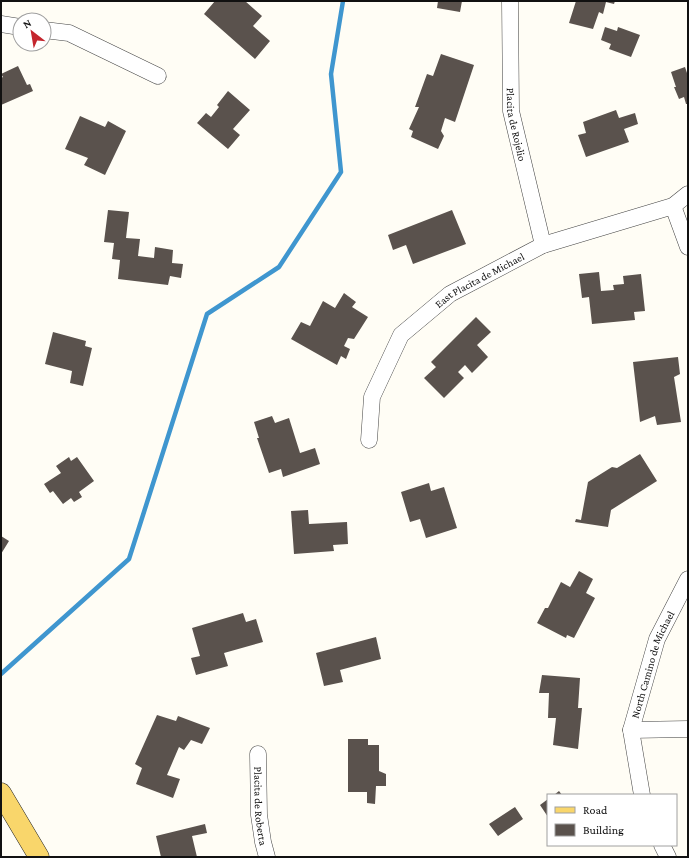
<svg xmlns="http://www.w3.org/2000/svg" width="689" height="858" viewBox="0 0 689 858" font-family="'Crimson Pro',serif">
  <rect width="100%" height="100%" fill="#fffdf5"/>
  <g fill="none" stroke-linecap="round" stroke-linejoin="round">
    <path stroke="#3f96cf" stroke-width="4.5" d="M1 674 129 559 207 314 279 267 341 172 331 74 343 1"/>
  </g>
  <path fill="#5a524d" d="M215 1H245L262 16 253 26 270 41 255 59 204 14Z
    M438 1H462L460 12 437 8Z
    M576 1H615L614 4 606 2 603 14 599 12 593 29 569 23Z
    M605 27 617 31 618 27 640 35 631 57 609 49 611 44 601 40Z
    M441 54 474 65 455 122 445 118 441 131 444 136 438 149 411 137 413 131 409 129 419 107H415L427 74 433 76Z
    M18 66 27 85 30 84 33 91 1 105V78L3 77 1 74Z
    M685 67 688 76V104H686L684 97 679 99 674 87H676L671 72Z
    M228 91 250 110 233 129 240 135 228 149 197 123 206 113 211 117 219 107 217 105Z
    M616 110 619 118 635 113 638 124 624 129 629 142 586 157 578 135 586 133 583 122Z
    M80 116 105 127 108 121 126 131 105 175 84 165 88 158 65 149Z
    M108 210 129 212 126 238 140 239 138 256 154 258 155 247 173 250 172 263 183 264 181 278 170 276 168 285 118 279 120 260 112 259 114 243 104 242Z
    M452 210 466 244 413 264 406 245 393 250 388 235Z
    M599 272 601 291 614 290 613 285 624 284 623 276 641 274 645 311 634 312 635 320 592 324 589 297 582 298 579 274Z
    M344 293 356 302 352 307 368 317 354 339 348 338 344 346 350 349 346 359 341 356 337 365 291 339 301 322 310 326 323 301 335 308Z
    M476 317 491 332 477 345 488 357 472 373 465 365 458 372 464 378 444 398 424 378 436 367 431 362Z
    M53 332 86 341 85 346 92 348 83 386 70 383 72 371 45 364Z
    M678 357 680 374 674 377 681 422 657 425 655 416 640 422 633 362Z
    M272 416 275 423 289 418 300 453 315 448 320 464 283 477 281 469 269 473 257 438H259L254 422Z
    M640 454 657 481 611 510 608 527 575 522 576 519 581 520 588 482 612 467 617 468Z
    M69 457 71 461 77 457 94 481 79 492 82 497 74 502 71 498 63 504 53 491 50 493 44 484 61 473 56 466Z
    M429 483 431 491 444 487 457 528 426 538 420 519 410 522 401 492Z
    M308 510 309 524 347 522 348 544 333 545 334 551 294 554 291 511Z
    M1 536 9 541 1 554Z
    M579 571 593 579 586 593 595 598 574 638 567 635 566 638 537 623 545 608H548L561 582 570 587Z
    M243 613 246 622 256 619 263 642 224 653 228 666 196 675 191 658 200 656 192 628Z
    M376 637 381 659 340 670 343 682 324 686 316 653Z
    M542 675 580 678 578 708H582L578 749 553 745 556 718H548L549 693H539Z
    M157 715 176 721 178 716 210 728 202 744 191 740 184 750 179 747 167 775 180 779 173 798 136 784 142 768 135 764Z
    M348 739H368V745H379V771L386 774V786H376L375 804 367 803V792H348Z
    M559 791 562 795H554Z
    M548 799V817L540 805Z
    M515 807 523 819 498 836 489 824Z
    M205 824 207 833 192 836 197 857H161L156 836Z"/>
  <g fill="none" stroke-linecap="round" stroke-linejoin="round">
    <g stroke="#444" stroke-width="17">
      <g id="minor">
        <path id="s1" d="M510 1 511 111 543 245"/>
        <path d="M1 24 20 27"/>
        <path d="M44 30 69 33 158 76"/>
        <path d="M673 206 688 247"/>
        <path id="s2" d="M369 440 372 397 401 335 450 294 543 245 673 206 688 194"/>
        <path d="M631 730 688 729"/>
        <path id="s3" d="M258 754 259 815 263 842 267 857"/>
        <path id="s4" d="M642 795 631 730 657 639 688 579"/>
        <path d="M662 845 668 857"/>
      </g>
    </g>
    <g stroke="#222" stroke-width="21">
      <path id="major" d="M1 793 39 857"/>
    </g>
    <use href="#minor" stroke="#fff" stroke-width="16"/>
    <use href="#major" stroke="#f9d66b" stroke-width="20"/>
  </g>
  <g text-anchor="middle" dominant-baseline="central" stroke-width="4" stroke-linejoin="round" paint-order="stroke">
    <g font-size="11" fill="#111" stroke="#fff">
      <text stroke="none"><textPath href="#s1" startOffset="124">Placita de Rojelio</textPath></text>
      <text stroke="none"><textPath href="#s2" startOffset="208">East Placita de Michael</textPath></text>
      <text stroke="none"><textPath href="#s4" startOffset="135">North Camino de Michael</textPath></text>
      <text stroke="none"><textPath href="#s3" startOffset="52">Placita de Roberta</textPath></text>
    </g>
  </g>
  <rect width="689" height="858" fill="none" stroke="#111111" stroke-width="4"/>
  <rect x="547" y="794" width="130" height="52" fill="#ffffff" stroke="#a0a0a0"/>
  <rect x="555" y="807" width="20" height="6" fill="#f9d66b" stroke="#a0a0a0"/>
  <text x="583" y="814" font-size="12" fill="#111111">Road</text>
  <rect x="555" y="824" width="20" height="12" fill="#5a524d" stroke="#a0a0a0"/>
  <text x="583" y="834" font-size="12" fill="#111111">Building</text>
  <g transform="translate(32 32) rotate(329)"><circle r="19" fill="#ffffff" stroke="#a0a0a0"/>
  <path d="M0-3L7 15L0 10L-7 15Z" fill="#c4262e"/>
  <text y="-6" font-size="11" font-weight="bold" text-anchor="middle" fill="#111111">N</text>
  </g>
</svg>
